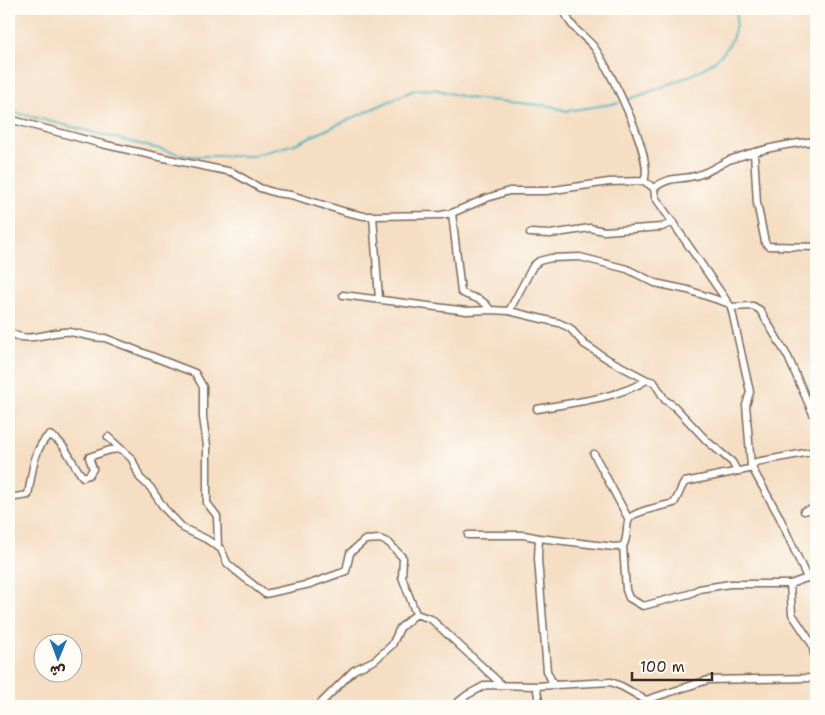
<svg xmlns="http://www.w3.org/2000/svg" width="825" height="715" viewBox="0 0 825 715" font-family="'Shantell Sans','Playpen Sans Arabic',sans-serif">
  <rect width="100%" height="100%" fill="#fdfcf7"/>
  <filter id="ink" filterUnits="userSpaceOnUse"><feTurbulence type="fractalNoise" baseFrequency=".02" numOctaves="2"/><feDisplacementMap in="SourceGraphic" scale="10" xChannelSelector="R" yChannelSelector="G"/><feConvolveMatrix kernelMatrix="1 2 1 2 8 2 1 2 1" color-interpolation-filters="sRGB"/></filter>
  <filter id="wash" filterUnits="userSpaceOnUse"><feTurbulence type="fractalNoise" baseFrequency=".0096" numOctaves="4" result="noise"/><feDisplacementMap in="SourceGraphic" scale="20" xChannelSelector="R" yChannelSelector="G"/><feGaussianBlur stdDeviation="1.12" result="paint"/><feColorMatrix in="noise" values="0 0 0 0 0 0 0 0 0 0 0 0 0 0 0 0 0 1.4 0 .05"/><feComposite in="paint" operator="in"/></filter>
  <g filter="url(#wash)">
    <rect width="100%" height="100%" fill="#f5dec3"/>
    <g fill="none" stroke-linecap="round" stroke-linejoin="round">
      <path stroke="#45b3bf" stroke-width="2" d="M627 100C658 88 719 72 732 39 736 29 737 19 737 9
        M9 111 187 156H252L295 144 414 90 434 89 468 98 550 106 567 111 619 103"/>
    </g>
  </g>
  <g filter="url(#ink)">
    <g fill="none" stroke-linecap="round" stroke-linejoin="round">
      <g stroke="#7c6958" stroke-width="9">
        <path id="street" d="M563 9C566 13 567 18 570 22 576 32 587 38 594 47 609 68 655 158 644 181
          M9 119 102 144 178 161 232 172 260 188 276 193 291 195 346 212 364 216H373
          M754 152 757 203 765 242 768 246 816 247
          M654 188C671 175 680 181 698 175 709 172 719 165 729 160 760 149 784 144 816 141
          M452 213 461 292C472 299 483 297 490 310
          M530 233 550 234 590 228 604 231 662 227 673 222
          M343 295 467 311 490 310 509 311
          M379 299 373 216 441 215 452 213 487 198 509 191H547L609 182 644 181 654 188 655 197 731 307 750 392 746 405 751 466 779 516 807 578
          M731 307 753 306 760 310 788 357 813 414 816 416
          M9 331C25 346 51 330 70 332 82 334 92 338 105 338L195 373 203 387V417L207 446V503L217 516 218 547
          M647 380 609 360 584 344 570 328 559 323 509 311 533 266 539 261 551 258 580 257 627 269 655 283 688 290 727 303
          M537 409C573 402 616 399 647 380L654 382 665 400 674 406 707 441 732 462 737 471
          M108 437 132 459 140 478 150 487 164 508 183 528 206 539 221 549 227 563 236 571 265 594 310 584 346 571 350 553 365 540 380 539 389 543 403 558 402 577 416 614 431 619 501 684
          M594 454 629 520
          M9 498 28 495C32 475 33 449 49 435 66 442 71 463 83 477L89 475 93 469 89 457 110 450 121 449
          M804 511 816 508
          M468 535H524L539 538
          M623 546 626 590 629 598 643 606 689 594 699 589 730 584H790L807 578 816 580
          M790 584 792 614 812 644 816 663
          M553 684 547 671 538 559 539 538 614 547 623 546C629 536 625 527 629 519 634 511 664 506 674 503 679 496 680 488 685 482L749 469 756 462 816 451
          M536 686 540 706
          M646 700 708 680 814 678 816 675
          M318 706 354 670 375 660 392 645 400 628 416 614
          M453 706 467 695 486 685 536 686 611 682 623 687 656 706"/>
      </g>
      <use href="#street" stroke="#fff" stroke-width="6"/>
    </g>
  </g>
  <rect width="825" height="715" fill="none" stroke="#fdfcf7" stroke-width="30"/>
  <g transform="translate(58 658) rotate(181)"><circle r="24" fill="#fdfcf7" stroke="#afa8a0"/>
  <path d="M0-4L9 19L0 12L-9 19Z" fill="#1f6fb2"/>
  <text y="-8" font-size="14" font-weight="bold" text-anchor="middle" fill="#3b2a1e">ش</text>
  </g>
  <path d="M632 672v8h80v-8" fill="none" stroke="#3b2a1e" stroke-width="2.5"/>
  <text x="640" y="672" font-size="15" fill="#3b2a1e" stroke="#fdfcf7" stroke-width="4" paint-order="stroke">100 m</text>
</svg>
